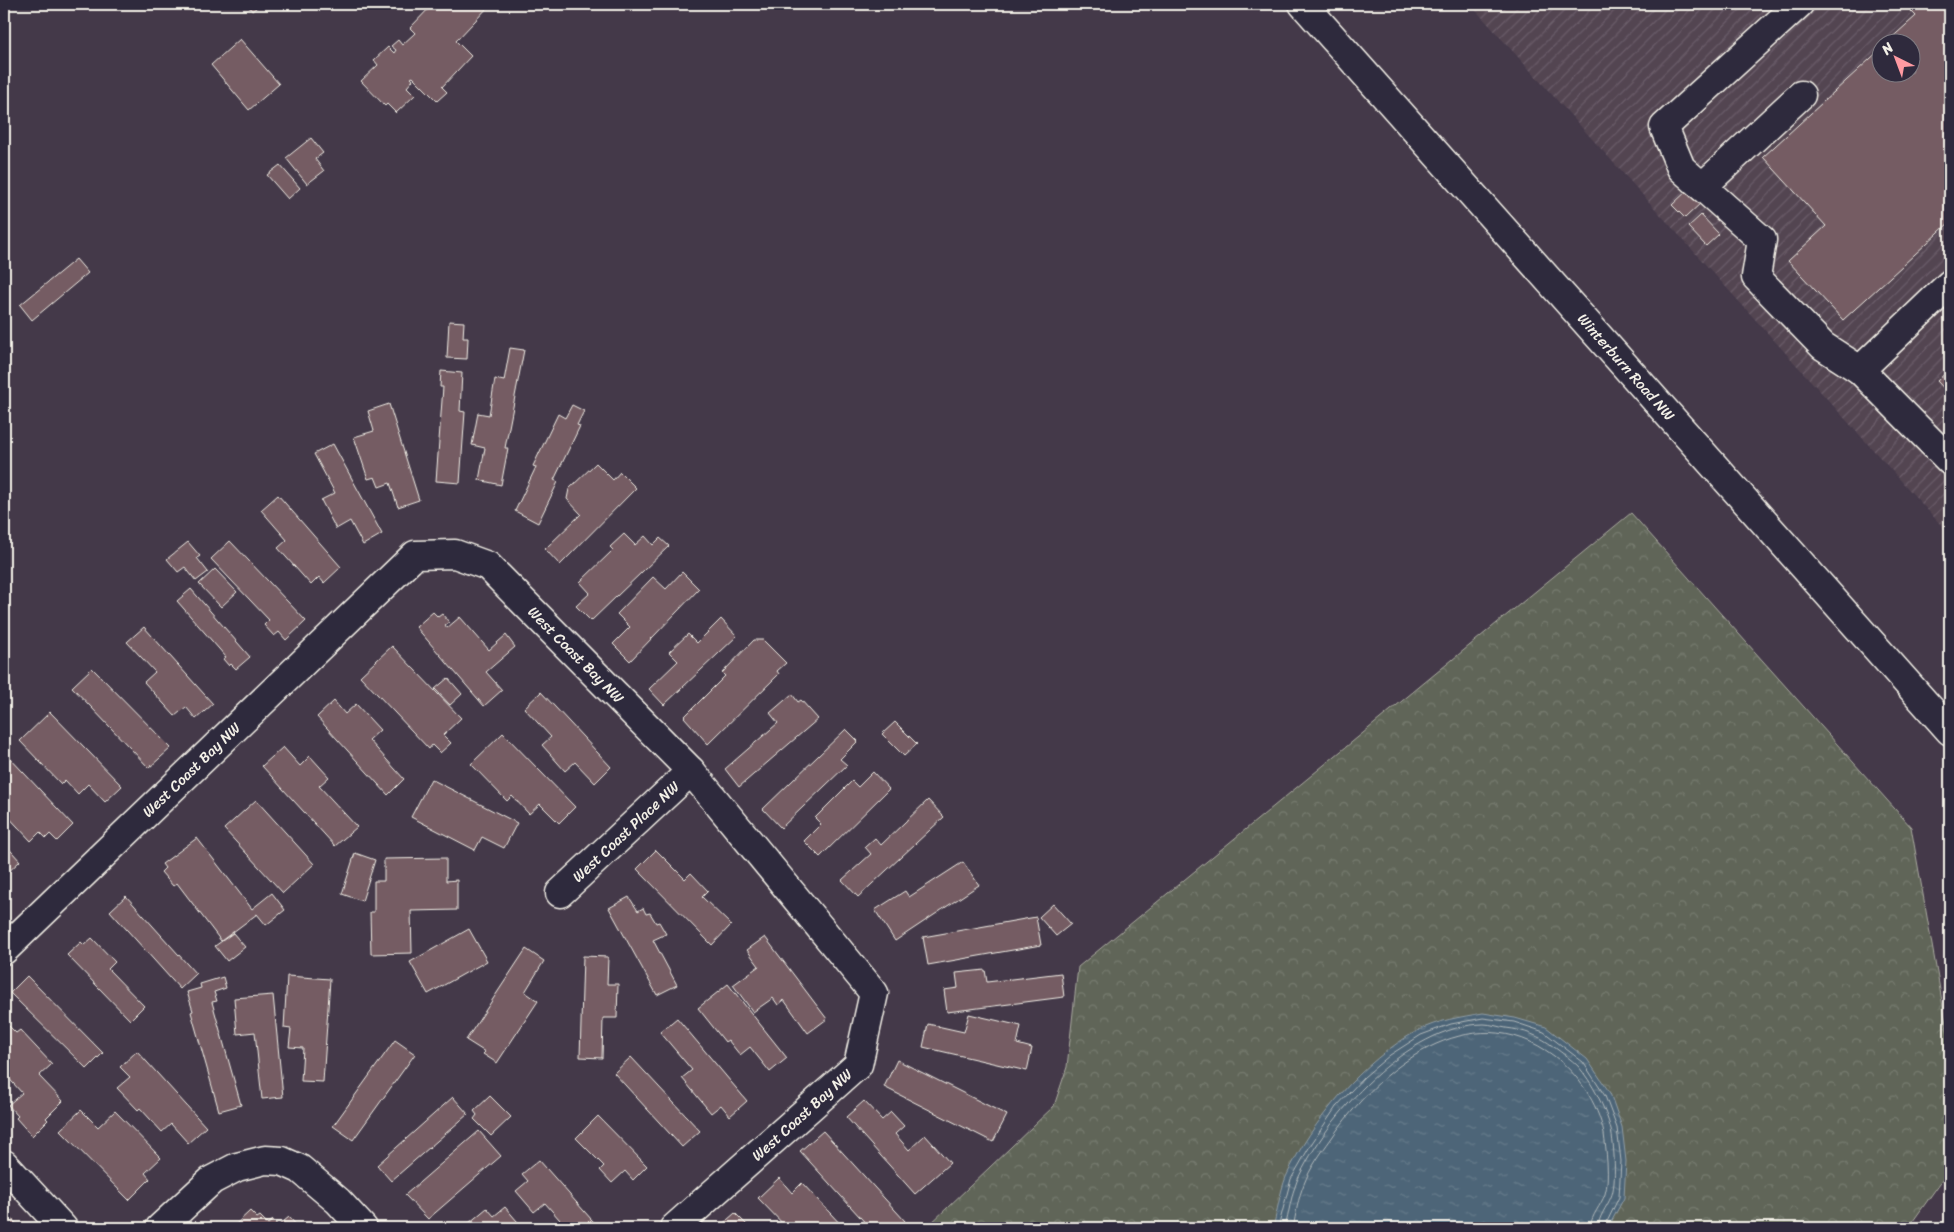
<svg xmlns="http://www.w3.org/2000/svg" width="1954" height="1232" viewBox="0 0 1954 1232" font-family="Sriracha,sans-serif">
  <defs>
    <pattern id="industrial-furrows" width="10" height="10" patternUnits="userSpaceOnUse" patternTransform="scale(1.25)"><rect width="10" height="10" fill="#524451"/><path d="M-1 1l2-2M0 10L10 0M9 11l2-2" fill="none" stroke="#6c5f6a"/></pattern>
    <pattern id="park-crowns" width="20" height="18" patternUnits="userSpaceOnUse" patternTransform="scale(1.25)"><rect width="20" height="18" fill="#606558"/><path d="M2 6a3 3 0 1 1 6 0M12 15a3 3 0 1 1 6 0" fill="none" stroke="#777c70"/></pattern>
    <pattern id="water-ripples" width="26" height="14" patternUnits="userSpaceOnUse" patternTransform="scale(1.25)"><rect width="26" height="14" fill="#4d6578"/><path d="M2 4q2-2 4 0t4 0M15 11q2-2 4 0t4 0" fill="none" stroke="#677c8b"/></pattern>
  </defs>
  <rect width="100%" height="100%" fill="#443949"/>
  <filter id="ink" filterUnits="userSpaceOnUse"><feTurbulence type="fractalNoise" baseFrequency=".02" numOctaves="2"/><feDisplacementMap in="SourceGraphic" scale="10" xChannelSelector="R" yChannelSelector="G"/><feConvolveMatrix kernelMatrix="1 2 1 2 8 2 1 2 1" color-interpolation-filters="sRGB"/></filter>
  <g filter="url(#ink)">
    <path fill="url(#industrial-furrows)" fill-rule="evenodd" d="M1470 4H1950V535ZM1882 42H1912V72H1882Z"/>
    <path fill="url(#park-crowns)" stroke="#aaaba0" d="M1631 513 1911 827 1950 1046V1169L1908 1228H926L1054 1106 1067 1067 1078 967Z"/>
    <path fill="url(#water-ripples)" stroke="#909da5" d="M1483 1013 1515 1018 1546 1027 1587 1059 1610 1093 1622 1127 1626 1161 1624 1198 1608 1228H1273C1277 1212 1280 1192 1286 1177 1311 1121 1364 1060 1417 1031 1438 1020 1461 1017 1483 1013Z"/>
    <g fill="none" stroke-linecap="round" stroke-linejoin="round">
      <path stroke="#b1b9bb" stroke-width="1" d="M1278 1228 1291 1179 1310 1146 1336 1107 1364 1077 1390 1055 1421 1035 1451 1024 1483 1018 1514 1022 1544 1032 1583 1062 1605 1096 1617 1128 1621 1161 1619 1197 1604 1228
        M1285 1228C1289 1213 1291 1195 1297 1181 1326 1116 1408 1025 1484 1024 1491 1024 1499 1027 1506 1028 1524 1030 1540 1036 1554 1047 1562 1053 1571 1059 1578 1066 1592 1082 1606 1109 1611 1130 1614 1144 1617 1184 1611 1197 1607 1207 1598 1217 1598 1228
        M1293 1228C1296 1214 1298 1198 1304 1184 1310 1168 1321 1153 1331 1139 1378 1069 1470 993 1554 1056 1578 1074 1598 1103 1604 1134 1606 1150 1610 1178 1605 1194 1601 1206 1591 1215 1590 1228"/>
    </g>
    <path fill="#745c64" stroke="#f4f1e8" d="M247 4H261L252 11Z
      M433 4H491L456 41 471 56 442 87 447 92 437 101 413 77 411 78 413 80 407 87 415 95 396 113 387 104 385 106 361 81 378 65 374 60 388 47 394 53 396 50 391 46 398 40 402 45 415 33 410 28Z
      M1904 4H1950V222L1843 320 1788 261 1826 226 1763 157 1882 48V72H1912V42H1887L1916 16Z
      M240 39 279 84 249 110 211 65Z
      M311 138 323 153 315 159 324 171 307 184 286 158Z
      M280 165 300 188 288 199 267 175Z
      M1691 187 1703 201 1685 218 1672 205Z
      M1701 215 1719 234 1706 246 1688 227Z
      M76 259 88 273 32 320 20 305Z
      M449 321 464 322 463 338H468L467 359 447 358Z
      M510 348 524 350 505 448H508L501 485 479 480 485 448 472 445 478 413 489 415 495 379 504 381Z
      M1950 369V395L1937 381Z
      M441 371 462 373 460 411 465 412 460 483 436 481 443 387H440Z
      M389 404 419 500 398 507 390 483 379 487 375 477 368 479 354 437 374 431 368 411Z
      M572 405 584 411 577 425 580 426 554 480 558 482 538 523 515 511 536 467 533 466 558 414 565 418Z
      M333 444 382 534 363 545 350 521 336 529 321 500 335 493 314 454Z
      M596 463 613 480 620 472 636 488 560 565 545 549 581 514 567 499 569 489Z
      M278 495 341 567 324 583 319 577 311 585 278 548 287 540 261 510Z
      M624 534 635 545 645 536 653 545 660 538 669 546 591 621 576 606 590 593 580 582 613 550 610 547Z
      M230 541 306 621 286 640 279 632 274 636 264 625 269 620 211 559Z
      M188 542 200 556 197 558 208 572 196 581 185 567 178 572 167 559Z
      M215 569 237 592 221 607 199 584Z
      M682 572 699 589 630 661 613 644 630 627 617 614 653 577 666 589Z
      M191 589 250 657 236 669 231 664 229 666 223 659 226 657 177 601Z
      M433 612 438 617 442 614 449 622 445 625 447 628 460 617 489 650 506 635 515 647 486 672 502 690 484 706 416 627Z
      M721 619 737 636 664 705 649 689 678 661 669 652 688 634 697 643Z
      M144 627 213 704 196 719 186 707 175 716 144 682 155 672 127 642Z
      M754 640H763L786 663 777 671 779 674 708 744 684 717 725 676 722 673Z
      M392 646 461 718 443 735 451 743 440 753 432 745 429 749 360 676Z
      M92 668 171 748 149 768 72 687Z
      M448 678 462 694 450 705 435 689Z
      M541 692 611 767 595 783 575 762 565 771 542 745 551 737 524 708Z
      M792 694 798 702 801 700 818 719 739 787 725 769 778 723 770 713Z
      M334 701 345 714 356 704 380 730 369 740 404 779 388 795 317 717Z
      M50 712 122 786 105 802 88 784 78 794 65 780 61 784 20 741Z
      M895 722 917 744 904 756 882 734Z
      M846 729 858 741 840 759 847 765 781 828 763 809Z
      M503 733 575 807 559 823 540 804 529 814 512 796 507 801 471 764Z
      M283 747 300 766 310 756 329 777 319 786 357 827 335 846 262 766Z
      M7 755 73 825 57 841 50 834 46 838 40 832 31 841 4 812V759Z
      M873 772 889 789 820 857 804 841 821 824 815 818 852 781 858 787Z
      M431 779 517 823 504 848 482 837 475 850 411 817Z
      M256 800 314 864 283 893 224 829Z
      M928 800 944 817 858 897 842 880 871 854 865 847 875 838 881 845Z
      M197 838 252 909 272 893 285 910 266 925 257 914 221 941 177 883 173 886 161 872 165 868 162 864Z
      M4 843 20 861 4 876Z
      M656 850 685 879 691 873 708 891 702 897 731 925 712 945 637 869Z
      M355 853 375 860 362 901 342 894Z
      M446 858V881L457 880V910L411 911 412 953 371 954 370 912H374V881H384V859Z
      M963 862 979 885 895 941 875 910 905 891 909 897Z
      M126 896 196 974 180 989 110 911Z
      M629 897 638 911 643 908 646 914 650 913 656 923 659 922 666 934 653 940 677 985 657 995 609 908Z
      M1053 904 1071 924 1056 936 1039 917Z
      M1036 917 1041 945 928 965 923 937Z
      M469 929 487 961 428 994 410 962Z
      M233 933 245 947 227 961 215 946Z
      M765 937 827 1019 808 1033 784 1000 778 1005 773 998 753 1012 733 985 759 966 747 950Z
      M92 938 115 962 108 969 144 1006 130 1020 67 955 81 942 84 945Z
      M526 949 544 961 525 992 538 1001 497 1063 483 1054 485 1052 466 1040Z
      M583 956 608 957 607 984H618L617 1018H603L602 1058 580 1057Z
      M985 970 987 982 1061 973 1064 997 947 1012 944 990 958 988 956 973Z
      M27 976 103 1053 87 1069 10 993Z
      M287 976 330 979 323 1082 301 1081 303 1048 289 1047 291 1029 284 1028Z
      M223 977 226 988 214 992 217 1001 212 1002 241 1105 219 1111 191 1012 193 1011 187 992 201 988 200 984Z
      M728 984 787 1058 770 1072 750 1047 740 1055 728 1040 725 1042 698 1008Z
      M273 995 283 1097 262 1099 255 1032 237 1034 234 998Z
      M969 1014 1021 1026 1017 1044 1032 1048 1027 1071 923 1047 928 1024 964 1032Z
      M677 1018 747 1101 730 1116 721 1105 711 1113 682 1078 692 1070 660 1032Z
      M9 1026 16 1033 20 1030 52 1064 39 1076 63 1101 46 1118 48 1120 32 1136 16 1118 18 1116 8 1105 22 1093 4 1073V1031Z
      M395 1040 415 1054 353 1140 333 1126Z
      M137 1051 206 1127 188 1143 171 1124 162 1132 140 1108 138 1110 117 1088 130 1077 120 1067Z
      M631 1057 700 1131 682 1147 614 1073Z
      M897 1060 1007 1115 993 1142 884 1087Z
      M490 1096 511 1117 491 1136 474 1119 477 1115 474 1111Z
      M453 1097 468 1114 391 1181 377 1165Z
      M864 1101 882 1120 891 1112 904 1126 895 1134 909 1150 925 1135 950 1163 915 1194 846 1117Z
      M81 1110 98 1127 115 1111 161 1158 145 1173 150 1179 129 1200 60 1130Z
      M598 1116 647 1166 633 1180 625 1171 612 1183 600 1170 604 1166 576 1138Z
      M479 1131 501 1156 428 1219 405 1195Z
      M823 1131 905 1221 898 1228H870L800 1151Z
      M539 1160 599 1228H567L545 1203 534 1212 516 1191 528 1181 522 1174Z
      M779 1178 792 1193 802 1183 844 1228H787L758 1198Z
      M505 1207 523 1228H463L487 1208 494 1216Z
      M250 1211 257 1218 260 1216 268 1224 273 1220 278 1226 289 1217 299 1228H236L234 1226Z
      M735 1213 750 1228H718Z
      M11 1218 20 1228H4V1225Z"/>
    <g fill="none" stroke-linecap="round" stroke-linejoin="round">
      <g stroke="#f4f1e8" stroke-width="31">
        <g id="minor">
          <path d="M1799 4 1664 127 1681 168 1762 240 1756 277 1823 346 1860 370 1950 461"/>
          <path d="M1702 187 1801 95"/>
          <path d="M1860 370 1950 284"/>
          <path id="s1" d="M560 893 691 771"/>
          <path id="s2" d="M4 950 415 555 455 554 488 566 691 771 874 993 858 1065 674 1228"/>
          <path d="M4 1164 63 1228"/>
          <path d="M160 1228 212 1180 237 1167 265 1160 282 1161 300 1169 338 1201 363 1228"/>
        </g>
      </g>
      <g stroke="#f4f1e8" stroke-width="31">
        <g id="major">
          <path id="s3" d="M1303 4 1950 731"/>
        </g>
      </g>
      <use href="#minor" stroke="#2f2a3d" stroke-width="28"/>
      <use href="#major" stroke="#2f2a3d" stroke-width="28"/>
    </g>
  </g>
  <g text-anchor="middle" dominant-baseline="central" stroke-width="4" stroke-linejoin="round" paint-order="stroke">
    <g font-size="15" fill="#f4f1e8" stroke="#2f2a3d">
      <text stroke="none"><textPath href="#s3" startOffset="486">Winterburn Road NW</textPath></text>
      <text stroke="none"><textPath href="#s2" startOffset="770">West Coast Bay NW</textPath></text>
      <text stroke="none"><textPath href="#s2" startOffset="260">West Coast Bay NW</textPath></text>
      <text stroke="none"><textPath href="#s1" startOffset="90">West Coast Place NW</textPath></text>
      <text transform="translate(802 1115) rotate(-42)">West Coast Bay NW</text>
    </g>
  </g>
  <rect width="1954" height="1232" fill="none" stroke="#2f2a3d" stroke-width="20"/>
  <rect x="10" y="10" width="1934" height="1212" fill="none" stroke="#f4f1e8" stroke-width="2" filter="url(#ink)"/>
  <g transform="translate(1896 58) rotate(318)"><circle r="24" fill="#2f2a3d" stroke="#7e7a81"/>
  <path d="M0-4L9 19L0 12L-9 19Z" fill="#ff9aa2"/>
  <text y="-8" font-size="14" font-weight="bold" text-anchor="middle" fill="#f4f1e8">N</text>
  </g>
</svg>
